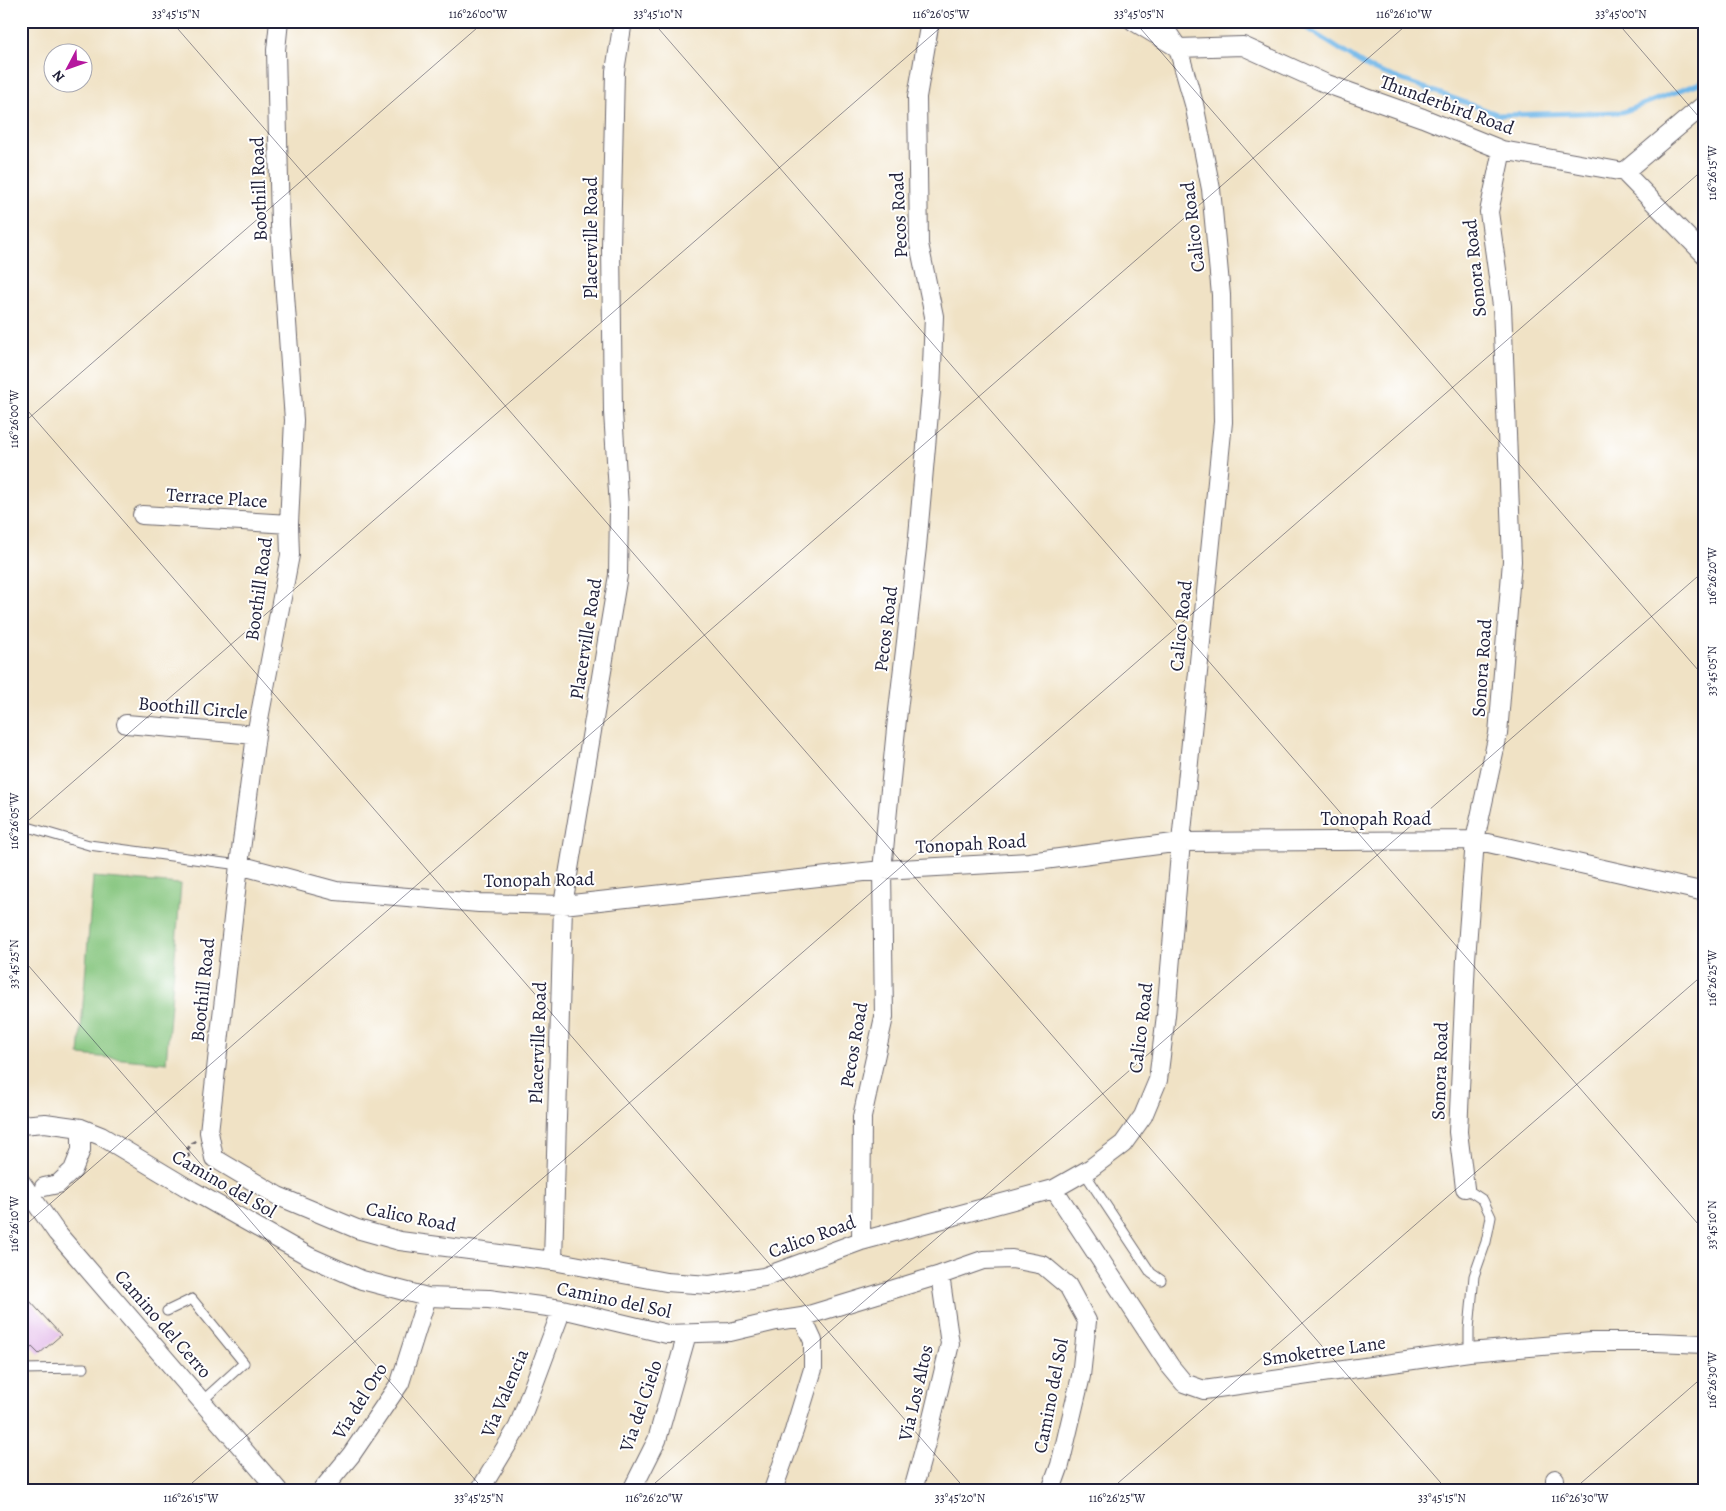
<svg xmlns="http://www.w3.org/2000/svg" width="1726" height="1511" viewBox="0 0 1726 1511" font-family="Alegreya,serif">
  <rect width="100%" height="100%" fill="#fff"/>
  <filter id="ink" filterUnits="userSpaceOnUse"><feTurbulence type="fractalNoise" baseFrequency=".02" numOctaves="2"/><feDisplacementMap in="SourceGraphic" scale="10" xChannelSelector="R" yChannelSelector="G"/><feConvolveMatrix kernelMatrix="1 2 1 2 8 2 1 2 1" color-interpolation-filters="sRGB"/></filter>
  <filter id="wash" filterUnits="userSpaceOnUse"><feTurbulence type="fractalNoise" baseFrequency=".0096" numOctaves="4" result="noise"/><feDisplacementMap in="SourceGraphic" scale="20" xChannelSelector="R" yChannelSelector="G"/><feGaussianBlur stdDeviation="1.12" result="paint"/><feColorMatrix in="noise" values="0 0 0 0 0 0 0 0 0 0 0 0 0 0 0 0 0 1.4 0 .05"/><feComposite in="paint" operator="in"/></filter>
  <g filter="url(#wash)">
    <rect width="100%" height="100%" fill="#f0e2c5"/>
    <path fill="#84c57d" stroke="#53745c" d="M93 877 181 884 166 1063 79 1055Z"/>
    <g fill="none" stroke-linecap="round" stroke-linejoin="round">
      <path stroke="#72b8e9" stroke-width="5" d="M1295 21 1369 68 1500 115 1623 112 1705 81"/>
    </g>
    <g id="blocks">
      <path fill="#deaee6" d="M29 1300 61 1335 39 1354 32 1347 21 1356V1307Z"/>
    </g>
  </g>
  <g filter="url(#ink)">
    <use href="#blocks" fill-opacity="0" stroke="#6a656b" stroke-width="1"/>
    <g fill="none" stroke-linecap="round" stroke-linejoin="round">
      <g stroke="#6a656b" stroke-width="11">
        <path id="lane" d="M21 825 89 845 239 865
          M1084 1172 1151 1273 1161 1280
          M1465 1188 1483 1200 1491 1217 1486 1242 1474 1276 1469 1329V1352
          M167 1311 192 1299 244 1363 202 1401
          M21 1369 84 1368"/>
      </g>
      <g stroke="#6a656b" stroke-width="20">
        <path id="street" d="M279 21 276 50 280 225 294 420 289 524 290 555 256 735 239 865 209 1132 214 1158 278 1196 357 1229 400 1241 553 1261 666 1282 710 1285 764 1277 861 1241 1054 1189 1091 1168 1123 1144 1143 1116 1158 1080 1166 1015 1181 842 1223 422 1221 295 1211 189 1194 104 1178 48 1160 21
          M1133 21 1178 48 1243 46 1327 84 1423 118 1502 150 1624 172 1705 255
          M1624 172 1705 104
          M142 515 289 524
          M126 724 256 735
          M239 865 336 891 479 903 563 905 882 870 1029 862 1181 842 1475 840 1705 892
          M21 1125 45 1123 81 1128 101 1136 186 1187 310 1257 362 1280 427 1297 489 1299 562 1309 667 1334 730 1332 776 1321 802 1317 940 1275 983 1260 1012 1259 1043 1265 1068 1286 1087 1321 1081 1376 1060 1465 1051 1490
          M21 1182 57 1233 278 1490
          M44 1187 58 1184 73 1170 81 1150V1128
          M1465 1188 1458 1132 1466 959 1475 840 1498 734 1512 561 1502 306 1489 212 1502 150
          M1054 1189 1170 1366 1184 1383 1204 1390 1469 1352 1592 1342H1656L1705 1344
          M861 1241 862 1117 884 1017 882 870 897 719 917 547 931 391 934 316 919 244 917 97 930 21
          M553 1261 563 905 618 575 619 508 613 412 611 247 615 71 623 21
          M322 1490 351 1455 400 1383 427 1297
          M480 1490 518 1427 562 1309
          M632 1490 657 1440 687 1334
          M773 1490 794 1431 813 1369V1341L802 1317
          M913 1490 926 1443 950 1344 940 1275
          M1555 1490V1479"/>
      </g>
      <path stroke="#6a656b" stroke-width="3" stroke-dasharray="4 4" stroke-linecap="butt" d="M192 1173 187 1150 192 1143 196 1141"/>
      <use href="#lane" stroke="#fff" stroke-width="9"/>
      <use href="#street" stroke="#fff" stroke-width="18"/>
    </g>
  </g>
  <path fill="none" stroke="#22223b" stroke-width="1" stroke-opacity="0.45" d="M171 21 1447 1490M652 21 1705 1232M1134 21 1705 678M1616 21 1705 124M21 22 23 21M21 403 966 1490M21 425 485 21M21 827 948 21M21 957 484 1490M21 1229 1411 21M184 1490 1705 168M647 1490 1705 570M1110 1490 1705 973M1573 1490 1705 1375"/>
  <g text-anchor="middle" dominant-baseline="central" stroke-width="4" stroke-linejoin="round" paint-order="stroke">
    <g font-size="19" fill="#22223b" stroke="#fff">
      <text transform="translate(1447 105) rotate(20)">Thunderbird Road</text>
      <text transform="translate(259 189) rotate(-92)">Boothill Road</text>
      <text transform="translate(899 215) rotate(-93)">Pecos Road</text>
      <text transform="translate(1193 227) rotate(-97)">Calico Road</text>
      <text transform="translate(591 238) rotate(-90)">Placerville Road</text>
      <text transform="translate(1475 268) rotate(-96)">Sonora Road</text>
      <text transform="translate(217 498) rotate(4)">Terrace Place</text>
      <text transform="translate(259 589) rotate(-82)">Boothill Road</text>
      <text transform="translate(1181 626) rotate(-84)">Calico Road</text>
      <text transform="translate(886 629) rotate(-83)">Pecos Road</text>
      <text transform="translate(586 639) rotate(-81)">Placerville Road</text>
      <text transform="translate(1482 668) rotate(-86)">Sonora Road</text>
      <text transform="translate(193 708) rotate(5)">Boothill Circle</text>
      <text x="1376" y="819">Tonopah Road</text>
      <text transform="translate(971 844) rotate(-3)">Tonopah Road</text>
      <text transform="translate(539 880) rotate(-1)">Tonopah Road</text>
      <text transform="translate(203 990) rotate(-84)">Boothill Road</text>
      <text transform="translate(1141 1028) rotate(-83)">Calico Road</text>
      <text transform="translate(538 1043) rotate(-88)">Placerville Road</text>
      <text transform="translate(854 1045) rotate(-80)">Pecos Road</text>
      <text transform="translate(1440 1071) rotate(-88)">Sonora Road</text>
      <text transform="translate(224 1184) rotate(30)">Camino del Sol</text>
      <text transform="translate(411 1217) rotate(11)">Calico Road</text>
      <text transform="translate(812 1237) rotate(-20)">Calico Road</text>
      <text transform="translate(614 1300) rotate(12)">Camino del Sol</text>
      <text transform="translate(163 1324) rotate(49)">Camino del Cerro</text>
      <text transform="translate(1324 1351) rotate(-8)">Smoketree Lane</text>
      <text transform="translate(505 1393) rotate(-67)">Via Valencia</text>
      <text transform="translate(916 1393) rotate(-77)">Via Los Altos</text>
      <text transform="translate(1051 1396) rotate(-79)">Camino del Sol</text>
      <text transform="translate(360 1401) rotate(-58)">Via del Oro</text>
      <text transform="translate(641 1406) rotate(-71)">Via del Cielo</text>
    </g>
  </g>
  <rect width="1726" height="1511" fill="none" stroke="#fff" stroke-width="55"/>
  <g transform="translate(68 68) rotate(229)"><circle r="24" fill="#ffffff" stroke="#a7a7b1"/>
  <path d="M0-4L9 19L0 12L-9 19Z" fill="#b5179e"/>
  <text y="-8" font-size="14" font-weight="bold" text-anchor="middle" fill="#22223b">N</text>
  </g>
  <rect x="28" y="28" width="1670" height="1456" fill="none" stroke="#22223b" stroke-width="2"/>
  <g font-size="12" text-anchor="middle" fill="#22223b">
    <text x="176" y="18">33°45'15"N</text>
    <text x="478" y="18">116°26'00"W</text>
    <text x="658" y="18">33°45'10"N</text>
    <text x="941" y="18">116°26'05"W</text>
    <text x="1139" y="18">33°45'05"N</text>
    <text x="1404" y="18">116°26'10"W</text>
    <text x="1621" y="18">33°45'00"N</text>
    <text transform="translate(1712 173) rotate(-90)" y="4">116°26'15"W</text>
    <text transform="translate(14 419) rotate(-90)" y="4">116°26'00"W</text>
    <text transform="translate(1712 576) rotate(-90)" y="4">116°26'20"W</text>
    <text transform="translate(1712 671) rotate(-90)" y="4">33°45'05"N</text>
    <text transform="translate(14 821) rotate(-90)" y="4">116°26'05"W</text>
    <text transform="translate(14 964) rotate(-90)" y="4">33°45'25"N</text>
    <text transform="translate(1712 978) rotate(-90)" y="4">116°26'25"W</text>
    <text transform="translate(14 1224) rotate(-90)" y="4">116°26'10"W</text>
    <text transform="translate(1712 1225) rotate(-90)" y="4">33°45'10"N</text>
    <text transform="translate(1712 1380) rotate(-90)" y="4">116°26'30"W</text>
    <text x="191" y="1502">116°26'15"W</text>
    <text x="479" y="1502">33°45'25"N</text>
    <text x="654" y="1502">116°26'20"W</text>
    <text x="960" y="1502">33°45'20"N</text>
    <text x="1117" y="1502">116°26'25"W</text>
    <text x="1442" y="1502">33°45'15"N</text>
    <text x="1580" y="1502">116°26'30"W</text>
  </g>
</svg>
